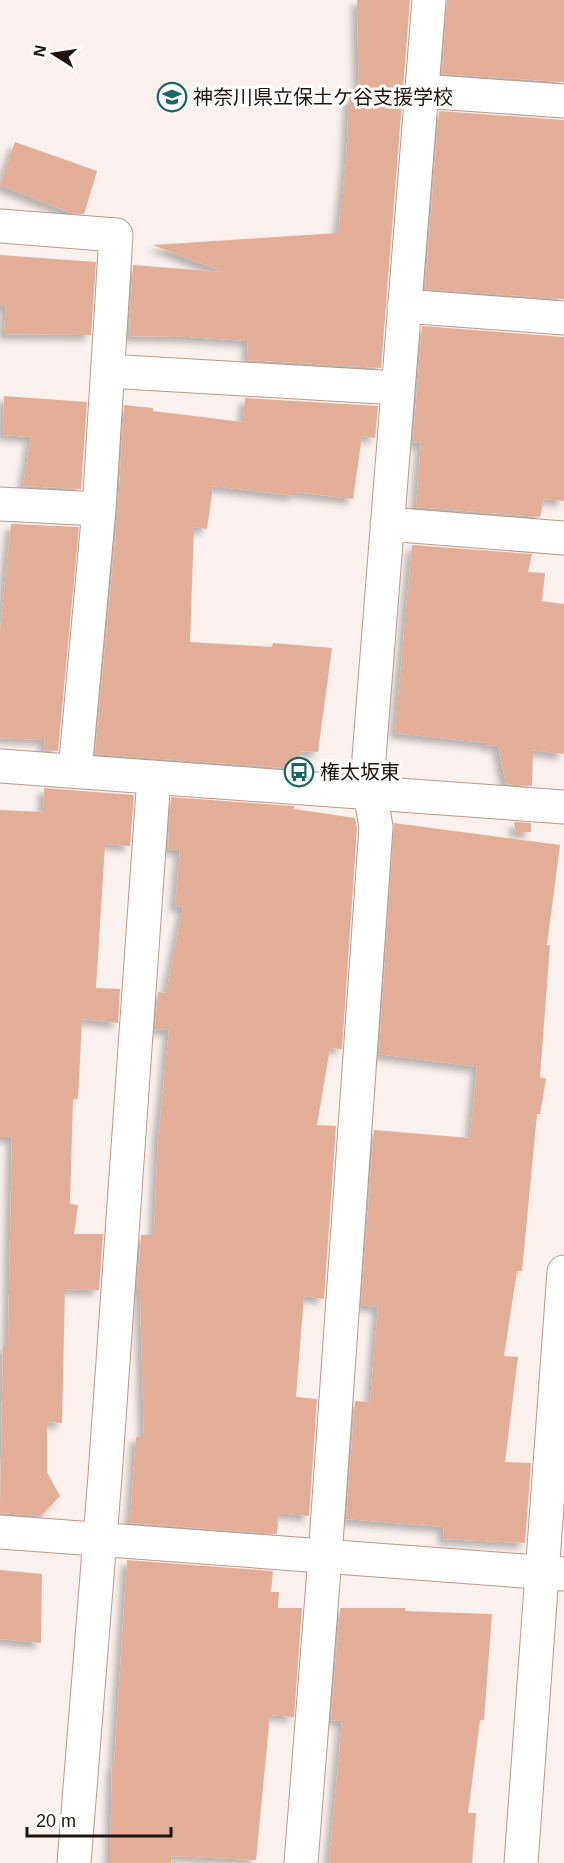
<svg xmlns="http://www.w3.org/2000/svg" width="564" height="1863" viewBox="0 0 564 1863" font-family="Helvetica,'Noto Sans JP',sans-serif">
  <defs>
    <filter id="shadow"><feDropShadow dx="-5.5" dy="5.5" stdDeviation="3" flood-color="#0004"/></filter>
  </defs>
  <rect width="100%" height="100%" fill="#faf1ee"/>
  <path fill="#e2ae97" filter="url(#shadow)" d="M357 0H410L381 368 247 360 248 341 189 337 129 336 133 265 223 272 153 245 338 233 346 164 349 96 359 97Z
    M447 0H564V82L442 74Z
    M439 111 564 120V299L425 289Z
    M15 142 97 171 84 214 71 213 0 185Z
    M0 255 96 262 91 335 4 334 6 306H0Z
    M422 326 564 337V501L544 499 540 517 416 507 421 443 413 442Z
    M4 396 87 402 81 489 23 486 31 437 3 435Z
    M245 398 378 406 375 438 362 436 353 499 295 492V496L213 486 207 529 194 527 190 642 272 647 273 643 332 648 318 752 300 751 298 769 95 754 118 510 124 405 153 408V411L243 422Z
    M11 524 79 527 58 751 44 750 45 740 0 738V631Z
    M412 545 532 554 528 572 545 573 542 601 564 604V754L533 750 532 786 506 784 498 746 486 745V743L395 733Z
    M44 788 134 795 130 846 105 844 96 988 120 989 118 1023 82 1019 78 1099H73L70 1204 78 1205 74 1234H103L99 1290 65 1289 62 1423 47 1422V1472L60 1496 41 1516 0 1513 3 1346H8L12 1137H0V810L43 812Z
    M171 797 294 806V809L355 818 357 828 342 1049 330 1048 317 1125 336 1126 324 1299 304 1296 296 1397 317 1399 309 1516 279 1513 277 1534 130 1523 136 1437H144L140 1291H137L141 1235H154L158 1139 169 1030 155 1029 158 992 166 993 183 907 175 906 180 850 168 849Z
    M514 822 531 823V832L516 833Z
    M394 823 560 845 547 945H550L540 1077 546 1079 540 1114H537L522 1271H517L504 1356 518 1357 505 1462 531 1463 525 1543 443 1539 444 1527 346 1519 355 1401 370 1402 378 1307 361 1305 374 1130 470 1138 477 1067 379 1054Z
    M127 1560 273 1571 271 1592H279L278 1608H302L294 1717 270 1715 256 1860 172 1856 171 1863H110L112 1765 114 1766Z
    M0 1570 42 1574 41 1643 0 1639Z
    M340 1608H405V1611L492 1614 484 1720H480L468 1813H476L472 1863H329L342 1721 331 1720Z"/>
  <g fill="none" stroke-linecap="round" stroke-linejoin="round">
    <g stroke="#bc9887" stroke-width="35">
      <path id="minor" d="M421 91 564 101
        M0 226 116 235 99 509 75 771
        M404 306 564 318
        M108 371 397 388
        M0 504 99 509
        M387 524 564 538
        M0 766 564 807
        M0 1532 564 1574
        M74 1863 105 1476 154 777
        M301 1863 325 1557 376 827 370 792 369 757 429 0
        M521 1863 564 1272"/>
    </g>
    <use href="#minor" stroke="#fff" stroke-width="33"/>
  </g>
  <defs>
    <g id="school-ring" transform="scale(1.5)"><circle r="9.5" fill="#fff" stroke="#186665" stroke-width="1.5"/><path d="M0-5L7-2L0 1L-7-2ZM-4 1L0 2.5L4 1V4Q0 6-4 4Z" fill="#186665"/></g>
    <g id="bus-ring" transform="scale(1.5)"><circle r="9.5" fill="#fff" stroke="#186665" stroke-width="1.5"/><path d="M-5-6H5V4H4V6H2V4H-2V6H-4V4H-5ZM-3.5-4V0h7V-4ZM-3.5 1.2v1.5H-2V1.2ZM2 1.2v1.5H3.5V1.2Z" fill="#186665"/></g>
  </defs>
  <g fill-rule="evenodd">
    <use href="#school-ring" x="172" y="97"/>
    <use href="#bus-ring" x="299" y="772"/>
  </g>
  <g text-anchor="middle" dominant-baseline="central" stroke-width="6" stroke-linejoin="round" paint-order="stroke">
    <g font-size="20" fill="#20130d" stroke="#fff" text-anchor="start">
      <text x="193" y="97">神奈川県立保土ケ谷支援学校</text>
      <text x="320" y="772">権太坂東</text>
    </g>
  </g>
  <g transform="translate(54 54) rotate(282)" stroke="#ffffff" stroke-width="4.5" paint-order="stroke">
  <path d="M0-4.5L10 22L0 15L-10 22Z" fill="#20130d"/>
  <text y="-9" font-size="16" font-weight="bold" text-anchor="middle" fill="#20130d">N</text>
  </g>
  <path d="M27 1827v9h144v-9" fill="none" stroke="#20130d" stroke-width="3"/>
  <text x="36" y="1827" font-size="18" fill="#20130d" stroke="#ffffff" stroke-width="4.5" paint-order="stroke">20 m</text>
</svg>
